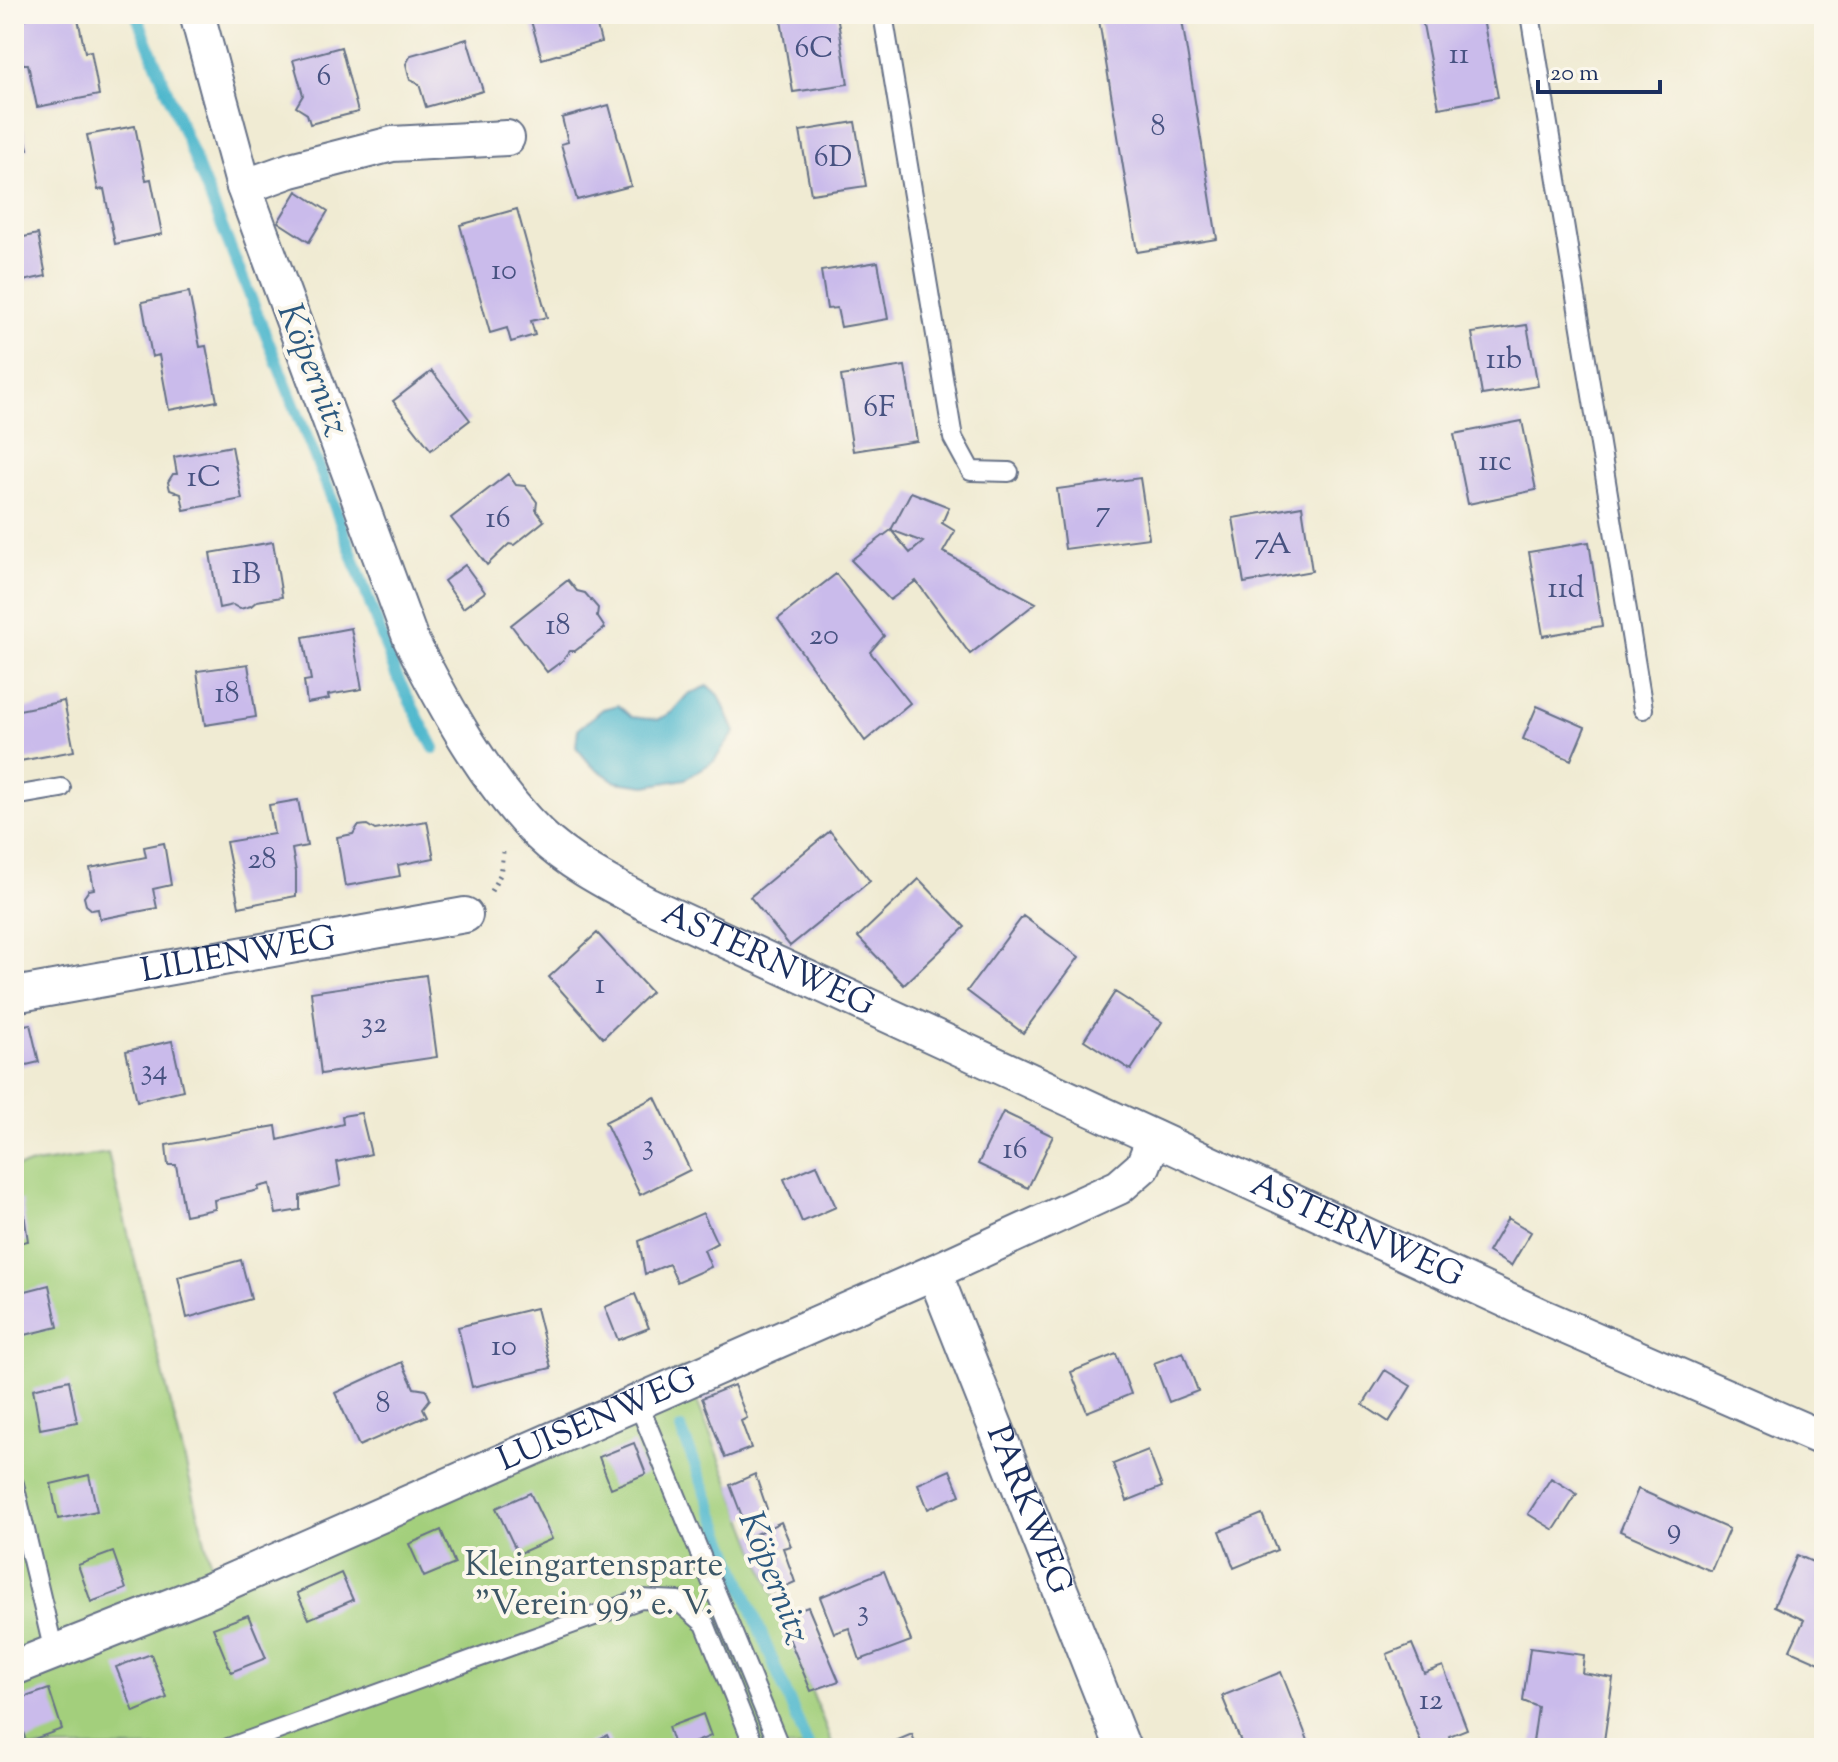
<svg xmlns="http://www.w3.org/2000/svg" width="1838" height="1762" viewBox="0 0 1838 1762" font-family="'Sorts Mill Goudy',serif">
  <rect width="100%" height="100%" fill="#fbf7ec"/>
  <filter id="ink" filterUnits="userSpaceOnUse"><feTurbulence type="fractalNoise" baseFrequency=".0125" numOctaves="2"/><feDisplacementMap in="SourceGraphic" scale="16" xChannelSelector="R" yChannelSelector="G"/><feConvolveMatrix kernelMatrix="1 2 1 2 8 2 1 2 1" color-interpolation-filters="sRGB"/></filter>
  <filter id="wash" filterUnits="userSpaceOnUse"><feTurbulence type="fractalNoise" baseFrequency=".006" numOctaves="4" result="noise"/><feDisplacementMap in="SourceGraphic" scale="32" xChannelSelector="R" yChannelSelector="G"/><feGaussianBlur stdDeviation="1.8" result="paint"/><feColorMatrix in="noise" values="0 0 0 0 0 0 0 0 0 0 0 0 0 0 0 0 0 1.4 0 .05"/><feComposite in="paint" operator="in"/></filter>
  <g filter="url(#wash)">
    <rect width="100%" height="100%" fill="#f0ebd3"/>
    <path fill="#a3cf7c" stroke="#5f7f6d" stroke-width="2" d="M108 1153 214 1577 684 1368 834 1748H14V1167Z"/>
    <path fill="#4fb8cd" stroke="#357496" stroke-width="2" d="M708 686 719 695 735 732 714 761 685 779 646 786 616 782 591 765 576 747 578 729 603 709 618 705 631 717 658 720 672 712 687 695Z"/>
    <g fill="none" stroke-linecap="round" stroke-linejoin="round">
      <path stroke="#4fb8cd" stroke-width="12" d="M136 14 330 494 396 675 434 748
        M681 1429 761 1633 809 1748"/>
    </g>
    <g id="blocks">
      <path fill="#cabbeb" d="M48 14H77L85 52 91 51 99 95 37 107 28 64H23L14 21Z
        M529 14H596L595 19 601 42 542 59Z
        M780 14H837L848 84 793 92Z
        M1098 14H1181L1217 239 1137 252Z
        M1421 14H1482L1498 97 1439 108Z
        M467 39 483 91 426 107 419 84 410 80 406 64 411 55Z
        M341 47 358 112 310 124 307 114 296 107 303 95 293 60Z
        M609 105 631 186 577 200 561 144 568 142 562 118Z
        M855 122 866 186 811 194 800 131Z
        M135 126 146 180 151 179 162 234 115 244 104 189 98 190 87 135Z
        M23 128 28 149 14 152V130Z
        M297 191 328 211 309 242 278 222Z
        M517 209 547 317 531 321 535 335 511 342 507 328 490 333 460 225Z
        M38 234 46 276 14 283V239Z
        M878 262 888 319 841 327 837 308 827 309 821 271Z
        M189 292 200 347 206 346 217 401 169 410 159 355 152 357 142 302Z
        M1527 325 1538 386 1482 395 1472 333Z
        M905 366 917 441 853 451 841 376Z
        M432 371 470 420 431 450 393 401Z
        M1522 421 1536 490 1468 504 1454 434Z
        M232 446 242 499 184 510 181 494 170 490 168 482 173 474H177L174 457Z
        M508 474 516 485 525 486 537 502 536 510 544 521 514 545 509 544 487 565 451 518Z
        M1140 478 1149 538 1065 549 1057 489Z
        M911 492 949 507 942 523 955 531 943 552 1036 603 970 654 916 581 890 600 851 560 891 530 910 553 923 542 891 530Z
        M1302 506 1312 571 1244 583 1233 518Z
        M273 542 282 597 257 601 251 606 240 609 233 605 219 608 210 553Z
        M1589 542 1602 626 1543 636 1529 552Z
        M465 565 485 592 463 608 444 581Z
        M836 574 884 636 870 652 910 703 865 741 778 619Z
        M568 580 577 591 585 593 598 608 597 616 605 628 575 651H570L562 661 547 672 511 625Z
        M351 628 362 689 328 695 329 699 307 703 304 681 311 680 303 637Z
        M248 664 256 717 205 725 197 671Z
        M64 701 74 751 20 761 14 729V711Z
        M1537 706 1585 727 1571 760 1523 739Z
        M298 800 307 846 292 849 296 872V896L239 907 226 842 274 834 269 805Z
        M427 821 434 858 398 865 400 876 345 886 337 837 353 834 358 826 367 825 375 830Z
        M830 831 870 881 790 946 750 897Z
        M164 843 171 885 153 889 157 908 100 919 98 909 92 910 86 905 84 897 89 890 94 889 90 868 146 857 144 847Z
        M919 879 965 927 904 985 858 937Z
        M1023 916 1079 957 1023 1033 967 991Z
        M597 933 651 992 603 1038 549 977Z
        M426 975 437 1057 321 1074 311 992Z
        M1115 992 1162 1022 1131 1070 1084 1040Z
        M30 1024 39 1062 14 1068V1027Z
        M172 1041 183 1090 137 1101 126 1051Z
        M655 1097 690 1170 640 1195 605 1122Z
        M1003 1112 1053 1136 1028 1188 978 1164Z
        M361 1113 371 1154 337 1162 341 1186 300 1196V1210L276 1214 270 1184 258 1187 259 1190 214 1200 215 1209 185 1215 176 1165H168L166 1145 276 1126 278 1140 343 1124 342 1116Z
        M817 1165 836 1207 802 1222 784 1179Z
        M22 1200 28 1241 14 1244V1201Z
        M703 1213 717 1243 704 1250 711 1267 677 1282 669 1264 645 1274 639 1241Z
        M1508 1218 1531 1232 1511 1266 1488 1252Z
        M241 1260 251 1299 187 1318 178 1277Z
        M49 1285 58 1327 21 1336 14 1294Z
        M635 1294 649 1328 618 1340 605 1307Z
        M536 1308 551 1368 472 1387 458 1327Z
        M1183 1352 1198 1391 1169 1402 1154 1363Z
        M1116 1354 1131 1394 1087 1412 1071 1372Z
        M402 1362 414 1388 426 1390 430 1399 423 1408 427 1416 359 1446 335 1393Z
        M1385 1370 1411 1386 1389 1422 1363 1405Z
        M69 1380 77 1422 40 1429 33 1389Z
        M734 1385 747 1418 741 1421 751 1448 725 1458 702 1398Z
        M634 1443 646 1474 611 1488 599 1457Z
        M1148 1450 1162 1487 1127 1501 1113 1464Z
        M950 1470 960 1495 928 1509 918 1484Z
        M755 1474 767 1509 743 1519 730 1485Z
        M89 1475 97 1511 58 1519 51 1484Z
        M1551 1478 1577 1494 1554 1530 1528 1514Z
        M1638 1489 1729 1529 1711 1571 1620 1531Z
        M530 1493 552 1539 518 1554 496 1508Z
        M1262 1514 1277 1550 1234 1568 1220 1531Z
        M781 1522 791 1546 783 1548 795 1582 773 1592 751 1536Z
        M441 1530 455 1564 424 1577 409 1544Z
        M113 1552 126 1589 91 1602 78 1565Z
        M1797 1555 1824 1567V1665L1790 1650 1804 1620 1774 1606Z
        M884 1571 911 1641 860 1660 849 1628 834 1633 820 1597Z
        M341 1573 353 1600 309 1619 297 1593Z
        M808 1607 839 1681 811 1691 780 1617Z
        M248 1615 266 1658 231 1672 213 1628Z
        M1412 1644 1424 1673 1443 1666 1467 1729 1449 1736 1453 1748H1423L1387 1654Z
        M1530 1648 1584 1655 1582 1673 1613 1678 1603 1748H1579L1533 1742 1538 1707 1523 1701Z
        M151 1654 167 1698 134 1712 116 1667Z
        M1281 1672 1311 1748H1227L1241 1742 1222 1696Z
        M49 1689 62 1729 26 1742 14 1701Z
        M703 1714 711 1736 681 1748H675L668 1727Z
        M912 1734 917 1748H887L886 1745Z
        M607 1735 613 1748H579Z"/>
    </g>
  </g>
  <g filter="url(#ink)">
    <use href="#blocks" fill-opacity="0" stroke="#667187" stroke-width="2"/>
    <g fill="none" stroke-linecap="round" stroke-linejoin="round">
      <g stroke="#667187" stroke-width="22">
        <path id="lane" d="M883 14 953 438 971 471 1009 472
          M1530 14 1643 709
          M14 796 61 788
          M638 1403 780 1748
          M14 1484 54 1652
          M228 1748 641 1599 678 1601 705 1624 755 1748"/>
      </g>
      <g stroke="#667187" stroke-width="38">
        <g id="street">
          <path id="s1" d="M197 14 244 187 411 640C444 705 487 784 540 835 571 865 612 885 649 905L1541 1316 1824 1439"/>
          <path d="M244 187 291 170 392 144 507 138"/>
          <path id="s2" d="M14 995 465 915"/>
          <path id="s3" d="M934 1272 1123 1748"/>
          <path id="s4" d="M14 1668 201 1594 934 1272 1119 1187 1143 1166 1154 1138"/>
        </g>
      </g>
      <path stroke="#667187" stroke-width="5" stroke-dasharray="2 6" stroke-linecap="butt" d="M491 891 500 875 503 852"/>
      <use href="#lane" stroke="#fff" stroke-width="18"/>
      <use href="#street" stroke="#fff" stroke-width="34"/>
    </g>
  </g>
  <g text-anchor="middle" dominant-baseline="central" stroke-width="8" stroke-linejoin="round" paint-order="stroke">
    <g font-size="30" fill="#475281">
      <text x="814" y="49">6C</text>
      <text x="1459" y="55">11</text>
      <text x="324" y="77">6</text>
      <text x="1158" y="127">8</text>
      <text x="833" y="158">6D</text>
      <text x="504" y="271">10</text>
      <text x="1504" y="360">11b</text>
      <text x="879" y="408">6F</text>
      <text x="1495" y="462">11c</text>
      <text x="204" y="478">1C</text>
      <text x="1103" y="513">7</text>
      <text x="498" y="519">16</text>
      <text x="1273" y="545">7A</text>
      <text x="246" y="575">1B</text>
      <text x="1566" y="589">11d</text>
      <text x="558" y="626">18</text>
      <text x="824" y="636">20</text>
      <text x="227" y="694">18</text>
      <text x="262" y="860">28</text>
      <text x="600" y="985">1</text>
      <text x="374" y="1024">32</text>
      <text x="154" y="1071">34</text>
      <text x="648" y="1146">3</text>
      <text x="1015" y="1150">16</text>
      <text x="504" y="1347">10</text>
      <text x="383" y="1404">8</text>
      <text x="1674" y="1530">9</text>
      <text x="863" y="1612">3</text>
      <text x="1431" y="1701">12</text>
    </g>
    <g font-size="34" fill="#1b2f5e" stroke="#fbf7ec">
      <text stroke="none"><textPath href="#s2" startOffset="228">LILIENWEG</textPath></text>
      <text stroke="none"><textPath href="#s1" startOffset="1158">ASTERNWEG</textPath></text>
      <text stroke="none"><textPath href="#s1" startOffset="1806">ASTERNWEG</textPath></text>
      <text stroke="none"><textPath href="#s4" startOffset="634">LUISENWEG</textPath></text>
      <text stroke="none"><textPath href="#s3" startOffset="256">PARKWEG</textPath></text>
    </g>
    <g font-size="34" fill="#3d5766" stroke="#fbf7ec">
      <text x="594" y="1566">Kleingartensparte<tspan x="594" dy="39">"Verein 99" e. V.</tspan></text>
    </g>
    <g font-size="36" font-style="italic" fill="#2b587f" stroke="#fbf7ec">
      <text transform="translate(312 370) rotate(68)">Köpernitz</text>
      <text transform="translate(773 1578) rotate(68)">Köpernitz</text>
    </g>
  </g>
  <rect width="1838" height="1762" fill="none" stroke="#fbf7ec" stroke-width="48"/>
  <path d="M1538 80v12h122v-12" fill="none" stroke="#1b2f5e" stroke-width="4"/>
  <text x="1550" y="80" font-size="24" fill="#1b2f5e" stroke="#fbf7ec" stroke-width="6" paint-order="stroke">20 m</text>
</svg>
